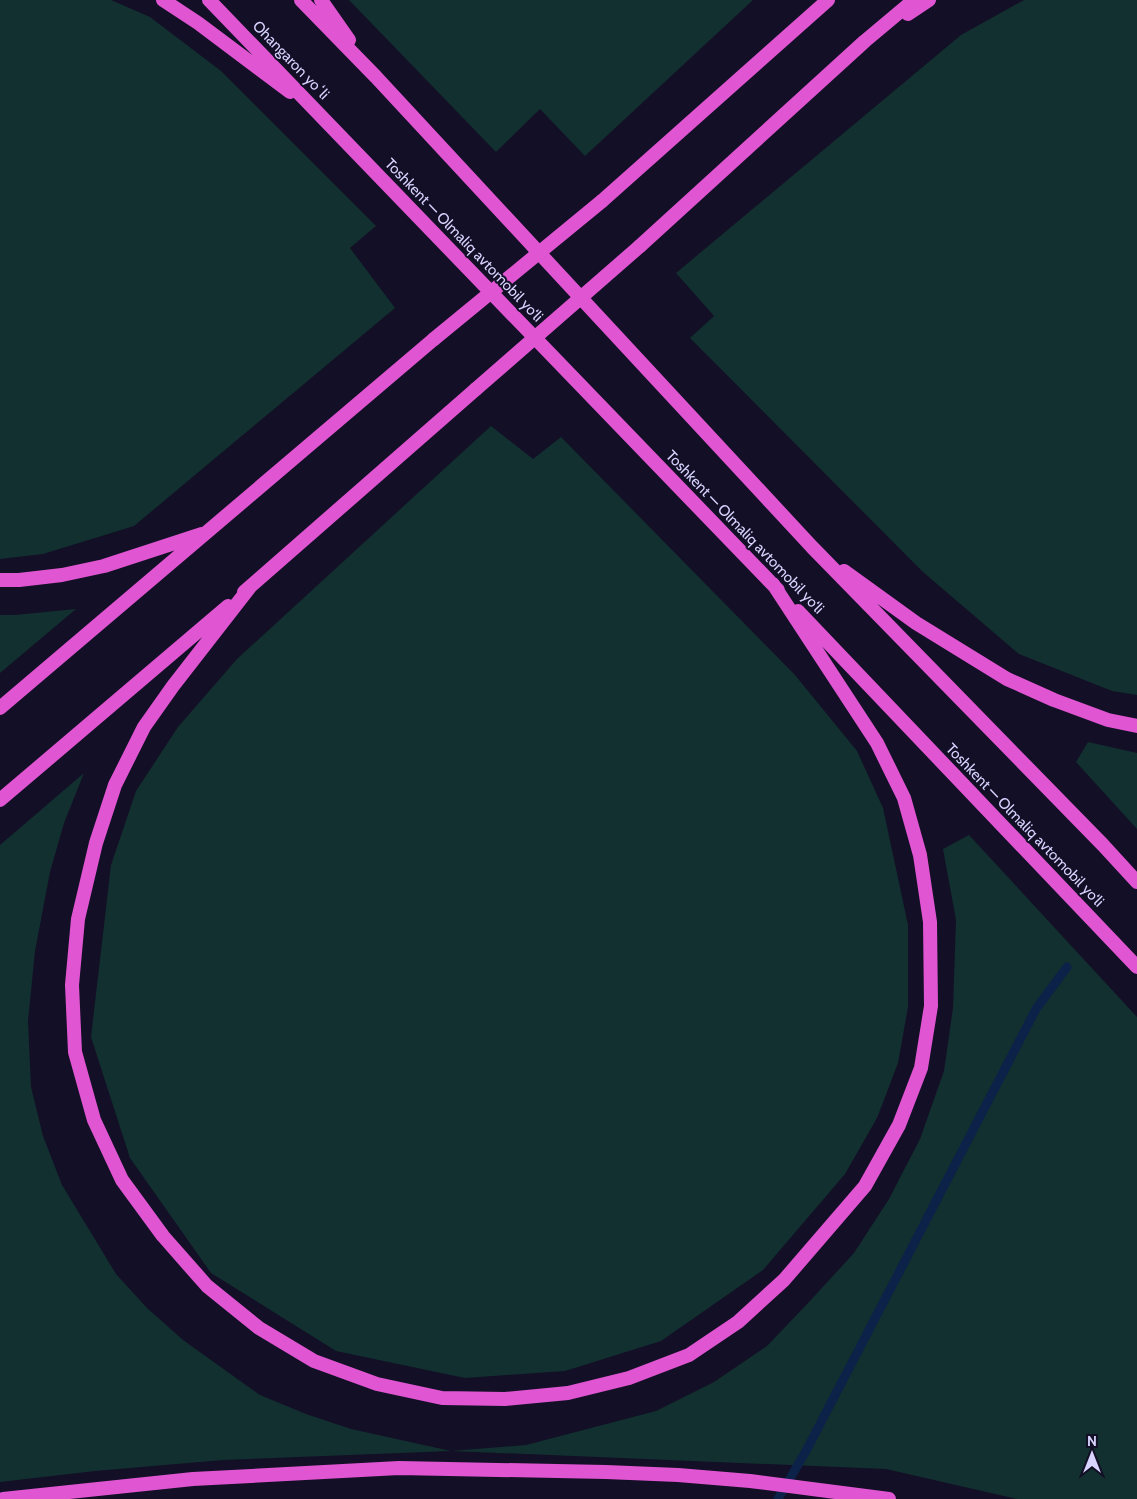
<svg xmlns="http://www.w3.org/2000/svg" width="1137" height="1499" viewBox="0 0 1137 1499" font-family="Cabin,sans-serif">
  <rect width="100%" height="100%" fill="#130f26"/>
  <path fill="#12302f" d="M0 0H111L150 17 221 71 376 226 350 248 395 308 134 526 43 554 0 559Z
    M349 0H753L585 156 540 109 496 152Z
    M1024 0H1137V695L1112 691 1019 654 923 572 690 338 714 316 676 273 961 35Z
    M491 426 533 459 561 437 795 675 857 751 883 808 908 925V1007L898 1063 877 1118 845 1174 763 1270 661 1341 565 1371 465 1378 336 1351 211 1273 130 1158 91 1037 111 865 136 791 178 727 237 659Z
    M76 609 0 673V615H15Z
    M1088 742 1137 753V829L1076 762Z
    M84 773 64 823 50 872 35 951 28 1021 31 1087 43 1136 62 1185 116 1274 147 1308 183 1340 260 1395 306 1414 351 1429 451 1451 526 1445 656 1411 714 1382 767 1346 809 1302 854 1253 889 1199 920 1139 944 1071 953 1008 956 920 943 849 969 835 1137 1017V1499H1017L886 1469 451 1451 223 1460 95 1471 0 1482V845Z"/>
  <g fill="none" stroke-linecap="round" stroke-linejoin="round">
    <path stroke="#0c2248" stroke-width="9" d="M778 1499 806 1451 1036 1009 1067 967"/>
    <path stroke="#e055d1" stroke-width="14" d="M163 0 198 23 290 92
      M209 0 778 590
      M301 0 376 77 812 547 1103 845 1137 882
      M321 0 349 40
      M908 14 929 0
      M602 201 828 0
      M640 246 865 41 914 0
      M844 571 916 623 1007 679 1054 700 1108 720 1137 726
      M0 580H19L62 575 104 566 202 534
      M250 587 173 686 144 727 115 785 96 843 78 919 72 985 75 1052 94 1120 122 1180 163 1236 207 1286 259 1328 314 1361 377 1384 442 1398 505 1399 568 1393 629 1378 689 1355 738 1322 784 1280 865 1186 899 1125 921 1068 931 1006 930 922 920 855 904 798 877 743 773 584
      M244 592 476 389
      M798 611 1137 967
      M0 708 434 339
      M0 800 228 606
      M3 1499 193 1479 399 1468 606 1472 678 1475 750 1481 889 1499"/>
    <path stroke="#e055d1" stroke-width="14" d="M434 339 602 201
      M476 389 640 246"/>
  </g>
  <g text-anchor="middle" dominant-baseline="central" stroke-width="4" stroke-linejoin="round" paint-order="stroke">
    <g font-size="15" fill="#d9d4ff" stroke="#130f26">
      <text transform="translate(291 60) rotate(46)">Ohangaron yoʻli</text>
      <text transform="translate(464 240) rotate(46)">Toshkent — Olmaliq avtomobil yo‘li</text>
      <text transform="translate(745 532) rotate(46)">Toshkent — Olmaliq avtomobil yo‘li</text>
      <text transform="translate(1025 825) rotate(46)">Toshkent — Olmaliq avtomobil yo‘li</text>
    </g>
  </g>
  <g transform="translate(1092 1454)" stroke="#130f26" stroke-width="4" paint-order="stroke">
  <path d="M0-4L9 19L0 12L-9 19Z" fill="#d9d4ff"/>
  <text y="-8" font-size="14" font-weight="bold" text-anchor="middle" fill="#d9d4ff">N</text>
  </g>
</svg>
